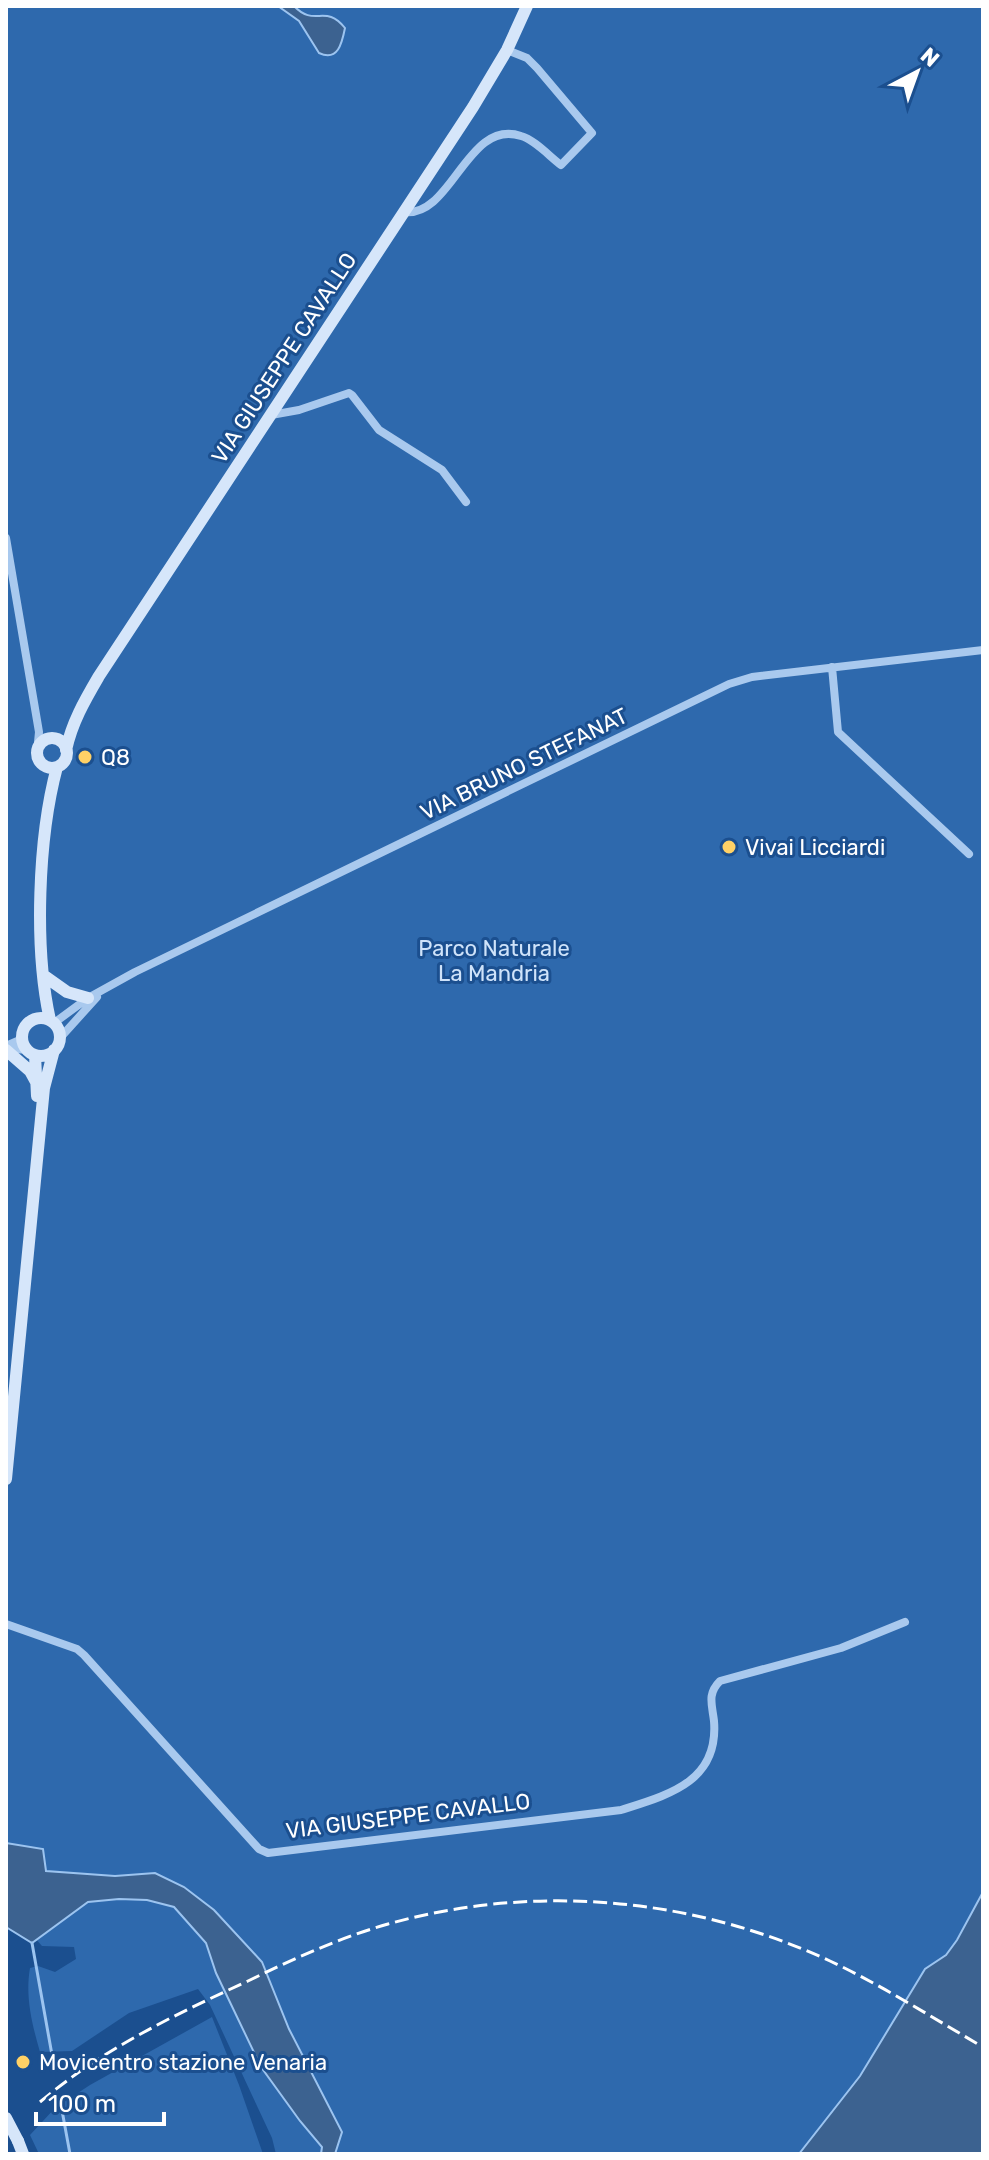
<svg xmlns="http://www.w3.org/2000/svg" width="989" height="2160" viewBox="0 0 989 2160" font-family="Rubik,sans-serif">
  <rect width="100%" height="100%" fill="#1b4f8f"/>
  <path fill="#2e69ad" d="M6 6H983V2154H276L272 2138 210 2005 198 1989 129 2013 72 2051 40 2052C32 2024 25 1997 30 1968L38 1966 55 1972 76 1959 74 1947 42 1946 26 1928 6 1915Z
    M212 2017 239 2085 263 2154H39L30 2135 55 2108 90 2085Z"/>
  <path fill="#3c6290" stroke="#9cc4f0" stroke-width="2" d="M278 6H294C315 28 325 3 345 28 342 43 338 62 319 53L299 21Z
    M6 1843 43 1849 46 1871 115 1876 155 1873 184 1887 214 1910 262 1962 289 2029 342 2132 335 2154H321L322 2147 300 2121 261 2067 216 1973 206 1943 174 1907 147 1900 119 1899 88 1902 32 1943 6 1927Z
    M983 1892V2154H799L860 2076 925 1969 946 1955 957 1940Z"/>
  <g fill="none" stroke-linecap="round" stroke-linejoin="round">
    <path stroke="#9cc4f0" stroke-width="3" d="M32 1943 52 2055
      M61 2105 70 2154"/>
    <path stroke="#a9c9ee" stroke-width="8" d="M404 212C452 218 467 118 521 136 535 140 549 156 561 165L592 133 537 68 527 58 507 50
      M271 415 299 410 349 393 352 395 379 430 442 470 466 502
      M6 538 39 732 37 753
      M832 667 838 732 969 854
      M54 1023 88 998 135 972 729 684 752 677 983 650
      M60 1038 97 997
      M6 1046 22 1039
      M6 1048 27 1050
      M6 1624 77 1649 84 1655 259 1849 268 1853 621 1810C668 1795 719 1782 714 1721 712 1704 707 1694 720 1681L841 1648 905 1622"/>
    <path stroke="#d6e6fa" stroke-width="12" d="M37 753a15 15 0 1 1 30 0a15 15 0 1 1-30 0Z
      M66 750C72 722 85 700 99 676L473 107 507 50 527 6
      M43 975 67 992 88 998
      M22 1037a19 19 0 1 1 38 0a19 19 0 1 1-38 0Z
      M50 1020C34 948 38 838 57 767
      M6 1050 30 1071 36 1082
      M35 1055 37 1096
      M6 1479 44 1088 54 1050
      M18 2141 23 2154"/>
    <path stroke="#fff" stroke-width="3" stroke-dasharray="14 6" stroke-linecap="butt" d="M40 2102C103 2049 174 2015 248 1981 293 1959 339 1938 388 1924 535 1883 692 1897 830 1961 883 1986 933 2018 983 2047"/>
    <path stroke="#d6e6fa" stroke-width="12" d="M6 2118 18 2141"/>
  </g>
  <g fill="#ffd166" stroke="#1b4f8f" stroke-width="3">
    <circle cx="85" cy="757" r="8"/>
    <circle cx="729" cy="847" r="8"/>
    <circle cx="23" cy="2062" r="8"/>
  </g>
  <g text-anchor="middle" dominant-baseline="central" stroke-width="6" stroke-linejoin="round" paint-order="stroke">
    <g font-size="22" fill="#fff" stroke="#1b4f8f">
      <text transform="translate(284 358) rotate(-57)">VIA GIUSEPPE CAVALLO</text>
      <text transform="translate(524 764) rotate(-26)">VIA BRUNO STEFANAT</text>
      <text transform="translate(408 1816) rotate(-7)">VIA GIUSEPPE CAVALLO</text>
    </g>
    <g font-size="22" fill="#fff" stroke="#1b4f8f" text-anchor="start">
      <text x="101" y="757">Q8</text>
      <text x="745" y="847">Vivai Licciardi</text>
      <text x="39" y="2062">Movicentro stazione Venaria</text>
    </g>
    <g font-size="22" fill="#cfe3fa" stroke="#1b4f8f">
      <text x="494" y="948">Parco Naturale<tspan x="494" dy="25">La Mandria</tspan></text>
    </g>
  </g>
  <rect width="989" height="2160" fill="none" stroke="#ffffff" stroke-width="16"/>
  <g transform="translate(917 72) rotate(41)" stroke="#1b4f8f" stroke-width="6" paint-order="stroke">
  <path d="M0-6L14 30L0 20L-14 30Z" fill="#ffffff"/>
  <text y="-12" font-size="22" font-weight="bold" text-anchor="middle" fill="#ffffff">N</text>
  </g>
  <path d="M36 2112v12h128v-12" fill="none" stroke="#ffffff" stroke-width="4"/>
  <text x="48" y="2112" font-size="24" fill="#ffffff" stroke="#1b4f8f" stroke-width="6" paint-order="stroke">100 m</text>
</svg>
